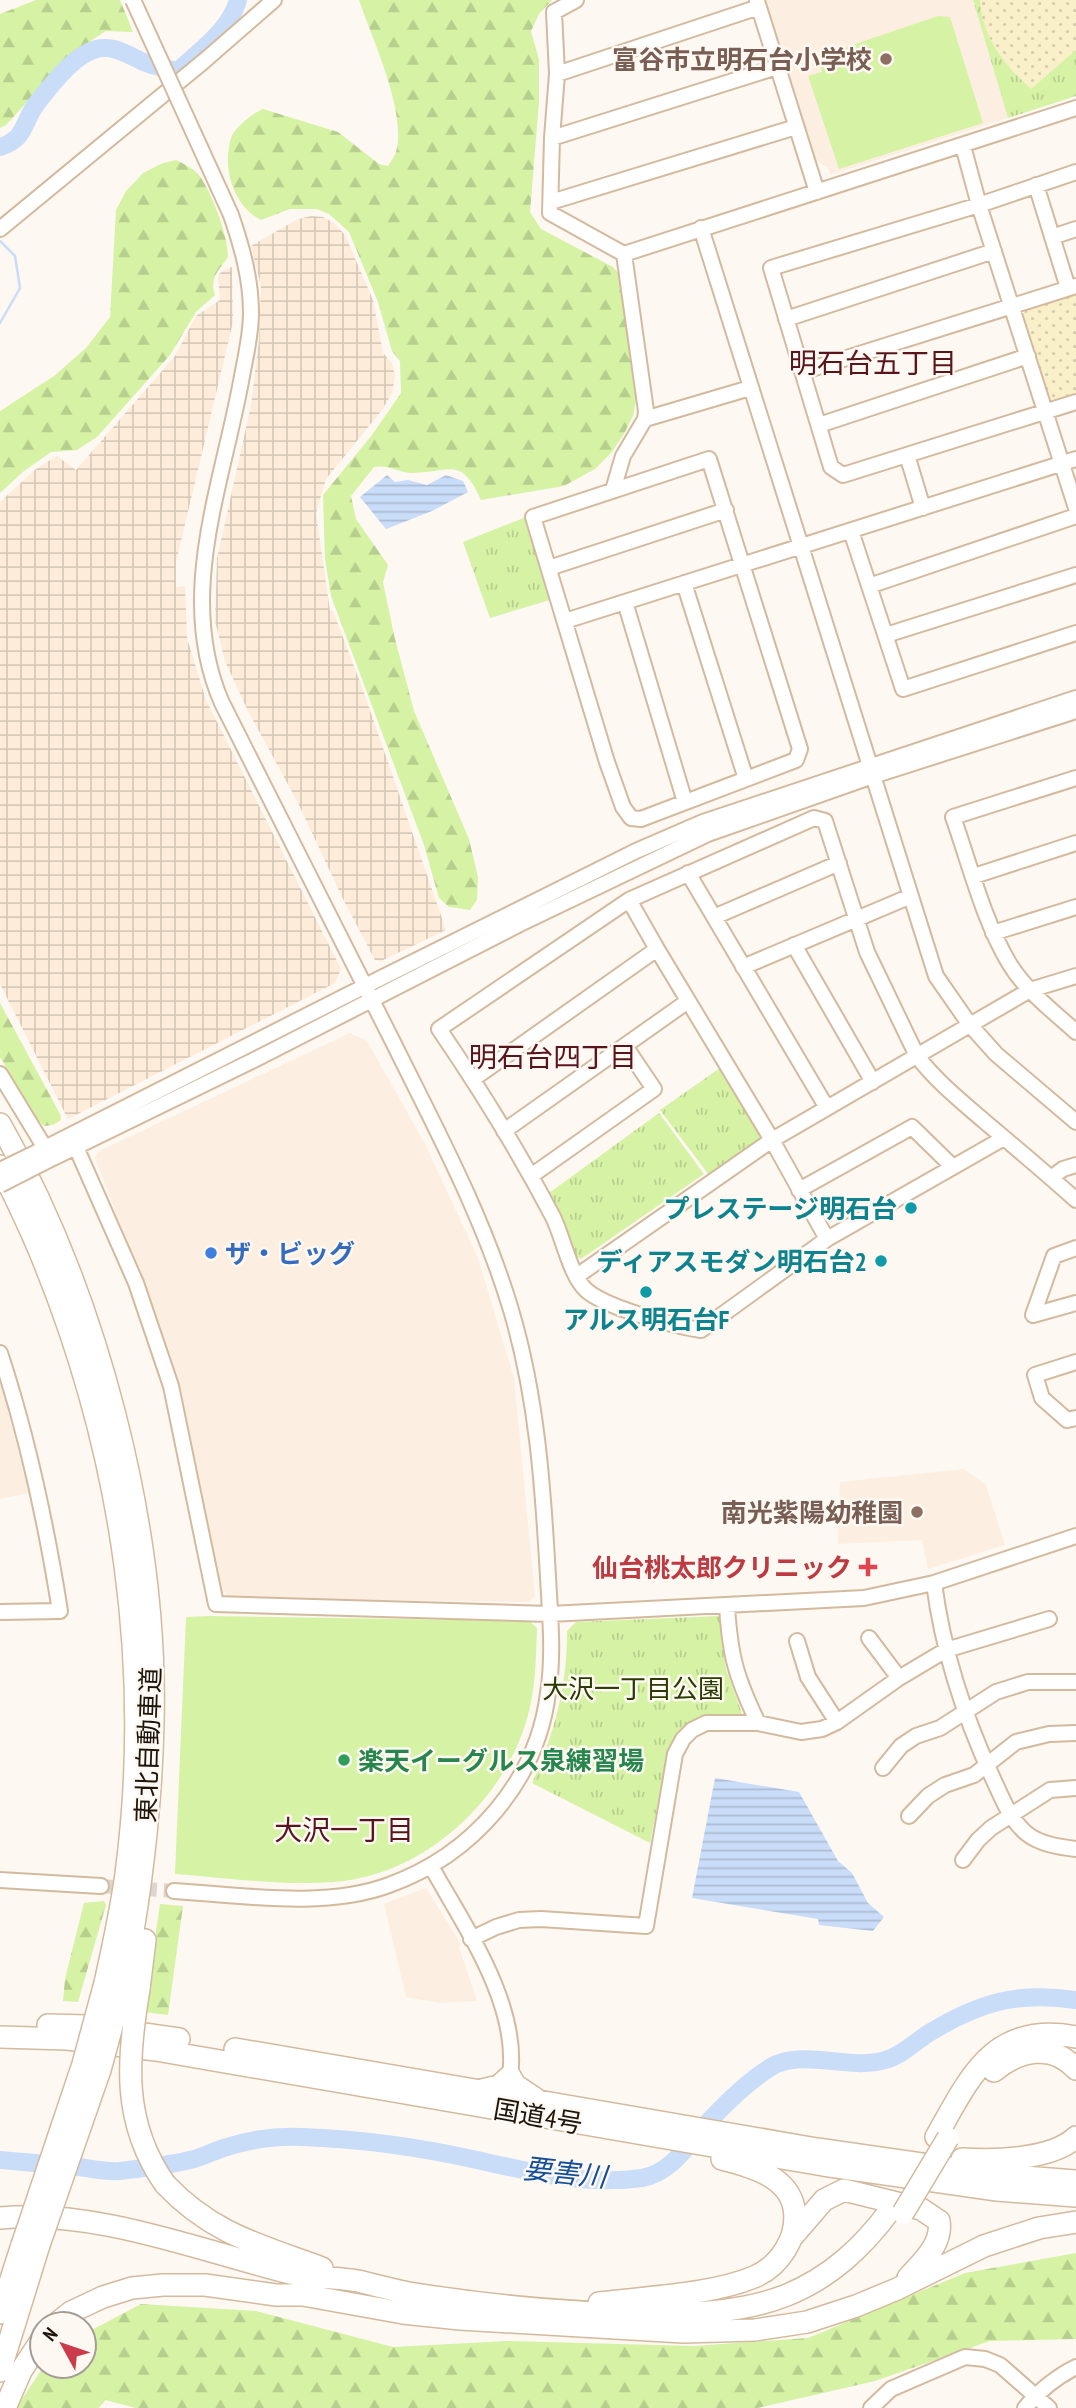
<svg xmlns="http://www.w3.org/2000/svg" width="1076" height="2408" viewBox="0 0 1076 2408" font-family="'PT Sans Narrow','Noto Sans JP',sans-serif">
  <defs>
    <pattern id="industrial-grid" width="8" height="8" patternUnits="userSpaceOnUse" patternTransform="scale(1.75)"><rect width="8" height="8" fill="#fcecd9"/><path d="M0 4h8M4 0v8" fill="none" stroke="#d8cab9"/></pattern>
    <pattern id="grass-tufts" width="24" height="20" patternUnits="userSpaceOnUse" patternTransform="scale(1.75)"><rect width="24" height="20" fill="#d6f2a5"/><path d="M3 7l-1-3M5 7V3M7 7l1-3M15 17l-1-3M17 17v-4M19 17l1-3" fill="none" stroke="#b7cf8d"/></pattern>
    <pattern id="forest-firs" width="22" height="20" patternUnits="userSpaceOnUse" patternTransform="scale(1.75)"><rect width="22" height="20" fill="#d6f2a5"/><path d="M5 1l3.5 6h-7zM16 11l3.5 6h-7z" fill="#b7cf8d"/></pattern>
    <pattern id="sand-dots" width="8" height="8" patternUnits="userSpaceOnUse" patternTransform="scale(1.75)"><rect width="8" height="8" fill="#f9efc9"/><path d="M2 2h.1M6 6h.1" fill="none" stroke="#d5ccab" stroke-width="1.8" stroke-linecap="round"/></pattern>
    <pattern id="water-rules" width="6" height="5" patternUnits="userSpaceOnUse" patternTransform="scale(1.75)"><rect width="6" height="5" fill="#c9dcf8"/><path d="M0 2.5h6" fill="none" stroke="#acbcd3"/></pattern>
  </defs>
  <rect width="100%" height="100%" fill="#fdf8f2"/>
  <path fill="#fcefe1" d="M762 0H973L1008 118 830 175 828 168 815 159Z
    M350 1033 367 1041 425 1144 478 1258 514 1378 535 1596 529 1602 232 1598 221 1591 170 1354 95 1158 99 1151Z
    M0 1380 29 1493 0 1499Z
    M964 1469 986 1485 1005 1545 928 1569 922 1540 838 1544 840 1482Z
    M426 1888 461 1944 459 1947 477 2001 440 2003 406 1997 384 1904Z"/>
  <path fill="url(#industrial-grid)" d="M311 216 323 217 334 223 345 235 373 300 383 353 392 363 395 376 392 393 382 410 326 479 316 513 330 611H333L363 690 446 930 381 961 375 960 343 899 297 801 248 711 225 661 215 621 217 559 251 405 259 340 261 286 251 246 298 219Z
    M232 267 233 322 176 562V587L185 586 187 638 206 700 341 969 335 983 68 1119 0 984V502L36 469 57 456 76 470 175 356 196 316 220 300 218 275 224 270Z"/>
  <path fill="url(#grass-tufts)" d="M973 0H1076V96L1008 118Z
    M526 517 550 600 490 618 463 542Z
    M720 1068 761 1135V1141L709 1175 660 1110Z
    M659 1113 704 1174 581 1259 575 1256 549 1193Z
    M720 1616 726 1669 744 1719 678 1738 667 1756 650 1843 532 1783C555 1731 567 1688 567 1631L576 1622Z"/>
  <path fill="url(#forest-firs)" d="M36 0H120L133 32 106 31 72 53 6 125 0 128V14Z
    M359 0H552L539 14 531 31 539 60V102L530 212 541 229 613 267 620 275 638 391 633 416 624 434 612 452 595 469 564 486 481 500C461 456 451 472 413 473 399 473 388 464 374 467L351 496 356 519 388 565 383 582 394 635 414 711 469 839 478 877 477 900 470 910 449 907 439 898 424 845 331 596 325 559 323 495 372 435 401 393 400 361 392 351 378 302 349 232 329 214 317 209H290L261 220C233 206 222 168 231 138 235 127 252 114 263 109L338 132 379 164 388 166C391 161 395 156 396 152 407 111 372 39 359 0Z
    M176 160C184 164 193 168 199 175 212 193 228 235 228 257 219 270 209 278 215 295L196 312 170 355 97 437 77 450 51 452 24 471 0 493V411L54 376 86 348 110 317 116 210 126 191 143 173 163 163Z
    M0 1003 60 1114 61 1120 53 1125 44 1126 34 1116 0 1057Z
    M104 1901 106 1905 78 2002 63 2001 65 1979 84 1903Z
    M160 1904 183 1906 168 2015 144 2012Z
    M1076 2253V2339L990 2341 875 2381 758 2408H136L105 2400 99 2408H16L44 2366H84V2334L141 2304 256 2311 393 2347 507 2341 694 2346 808 2338 965 2273Z"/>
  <path fill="url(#sand-dots)" d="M980 0H1076V50L1031 89C1004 65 982 37 980 0Z
    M1076 290V397L1060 403 1050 399 1023 316 1027 305Z"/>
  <path fill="#d6f2a5" d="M938 16 950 17 983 123 839 169 808 76 822 72 817 57Z
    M212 1616 529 1621 537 1628C536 1653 536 1678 531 1702 515 1786 440 1863 356 1879 303 1889 229 1878 175 1874L186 1617Z"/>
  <path fill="url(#water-rules)" d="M387 475 395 482 408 480 427 485 446 475 463 481 468 492 432 511 386 529 360 497Z
    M715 1778 799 1792 838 1861 852 1873 868 1903 884 1917 873 1931 819 1925 818 1919 692 1898Z"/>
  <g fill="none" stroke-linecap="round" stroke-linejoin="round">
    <path stroke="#c9dcf8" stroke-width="2.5" d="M0 241 15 256 20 288 0 323"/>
    <path stroke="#c9dcf8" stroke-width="18" d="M0 147C27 138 22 123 37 103 52 84 80 46 106 48 119 48 134 58 146 63 156 67 168 69 178 71 200 50 230 30 238 0
      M0 2160C27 2162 54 2165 80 2167 93 2169 108 2172 120 2171 144 2168 171 2165 194 2159 205 2156 216 2150 227 2147 249 2140 277 2136 301 2137 360 2139 419 2147 477 2160 530 2172 588 2186 642 2178 673 2173 691 2140 711 2119 728 2101 750 2080 771 2067 802 2048 850 2071 885 2060 901 2056 915 2042 929 2033 978 2003 1017 1991 1076 2000"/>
    <path stroke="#dbd6cf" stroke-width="14" stroke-dasharray="14 7" stroke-linecap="butt" d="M101 1886 174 1891"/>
    <g stroke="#d3ba9e" stroke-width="18">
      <path id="minor" d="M576 0 554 12 557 74 552 138 550 213 624 254 1076 108
        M757 1 817 192
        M557 74 759 7
        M552 138 777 67
        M963 146 979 205 1076 508
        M1076 172 979 205 771 268 831 467 843 475 1076 402
        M1036 185 1068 288
        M551 202 796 127
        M701 228 936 976 970 1025 996 1054 1076 1122
        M0 229 204 61 274 0
        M1052 237 1076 229
        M786 319 994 251
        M802 372 1076 286
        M645 419 750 388
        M819 425 1028 356
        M907 455 923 508
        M709 459 800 749 796 760 641 819 631 818 623 807 607 762 533 517Z
        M613 490 623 456 645 419 646 411 624 254
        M851 531 903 689 1076 633
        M549 568 726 510
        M684 583 746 779
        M869 586 1076 516
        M625 602 685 802
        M565 621 1076 459
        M886 635 1076 575
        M1076 778 953 817C970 865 983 919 1009 963 1025 990 1053 1011 1076 1032
        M688 873 827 1108
        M974 876 1076 843
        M629 900 657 949
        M714 917 839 863
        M993 933 1076 907
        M794 945 873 1082
        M743 967 911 896
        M0 1074 45 1148
        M473 1079 657 949 772 1140 827 1239
        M504 1131 688 1001
        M1004 1138 827 1239 701 1330C674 1326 606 1308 586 1290 570 1275 563 1237 553 1217 519 1152 480 1089 439 1029L629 900 814 818 825 821 867 952 917 1056C936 1081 961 1101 984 1121 1015 1147 1046 1173 1076 1200
        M76 1147 136 1283 171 1386 216 1604 550 1614 864 1598 934 1583 1076 1536
        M37 1152 383 977 636 851 703 822 1076 698
        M43 1163 260 1057 520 924 708 834 873 776 1076 711
        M531 1176 654 1089 625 1046
        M1051 1178 1063 1169 1076 1165
        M799 1190 912 1127 953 1167
        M1076 1248 1054 1256 1033 1315 1076 1303
        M577 1276 772 1140 1030 990 1076 976
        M0 1353C28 1438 46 1523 60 1611L0 1612
        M1076 1362 1035 1375 1042 1398 1067 1420 1076 1418
        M934 1583C943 1653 965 1719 995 1783 1003 1800 1010 1819 1026 1833 1039 1844 1059 1847 1076 1849
        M727 1606C730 1656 736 1677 758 1723
        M869 1638 899 1678
        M797 1641 808 1677 837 1722
        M883 1768 901 1746 916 1736 940 1728 996 1692 1028 1682H1076
        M909 1816 928 1796 945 1785 974 1775 1016 1742 1049 1734 1076 1733
        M963 1860 978 1840 991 1828 1050 1790 1076 1788
        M431 1866C464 1926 520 2004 510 2076
        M0 1880 101 1886
        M174 1891C241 1895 325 1909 389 1885 472 1855 537 1782 548 1693 554 1655 550 1615 548 1577 543 1487 537 1397 511 1310 483 1216 436 1129 393 1042 337 929 280 816 222 703 175 596 223 484 242 376 246 355 251 334 251 313 251 279 242 247 231 215
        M471 1939 496 1927 519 1920 541 1919 646 1926 675 1754 683 1739 692 1730 706 1723H758L801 1732 822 1729 837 1722 899 1678 946 1650 1049 1619
        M871 2408 891 2389 965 2357 985 2359 1000 2365 1049 2408
        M1025 2408C1039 2391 1056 2377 1076 2367"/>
    </g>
    <g stroke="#d3ba9e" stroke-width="24">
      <path id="highway" d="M0 1124C97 1294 158 1528 153 1723 151 1812 140 1900 123 1986
        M0 1166C16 1199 33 1233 46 1267 123 1459 153 1668 126 1874 121 1910 113 1947 105 1983
        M139 1989 145 1940
        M48 2025 87 2026 179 2039
        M0 2037 67 2039 156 2050 823 2165 997 2190 1076 2196
        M235 2049 817 2149 998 2175 1076 2181
        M994 2071C1018 2051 1052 2042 1076 2069
        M482 2090 499 2086 510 2076 515 2085 536 2099
        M936 2137C970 2077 993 2021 1076 2037
        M962 2159C993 2161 1052 2160 1076 2137
        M165 2184C212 2234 260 2245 322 2268
        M0 2218C95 2209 198 2250 290 2273 312 2278 335 2277 358 2281 375 2285 392 2290 409 2293 490 2306 570 2314 651 2314 696 2314 745 2312 787 2295 831 2277 863 2247 891 2209
        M793 2236 824 2200 844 2190 921 2209 939 2221C943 2244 922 2262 908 2278
        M599 2303C646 2297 711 2295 754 2277 780 2266 799 2237 794 2208 788 2176 750 2166 722 2159
        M0 2313 22 2245
        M56 2324 71 2312 103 2297 132 2288 163 2285H205L276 2295H303L403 2313 460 2319 683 2332 755 2330 807 2322 856 2306 897 2289 984 2246 1039 2228 1076 2222
        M0 2371 39 2245
        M5 2408 21 2371 42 2339"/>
    </g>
    <use href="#minor" stroke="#fff" stroke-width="14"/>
    <use href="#highway" stroke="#fff" stroke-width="21"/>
    <g stroke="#d3ba9e" stroke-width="18" stroke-linecap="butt">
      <path id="minor-bridge" d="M133 0 231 215
        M0 1170 37 1152
        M0 1185 43 1163"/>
    </g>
    <g stroke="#d3ba9e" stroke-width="24" stroke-linecap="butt">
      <path id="highway-bridge" d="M139 1989C127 2060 122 2123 165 2184
        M903 2213 948 2138
        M22 2245 83 2064 105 1983
        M39 2245 100 2070 123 1986"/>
    </g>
    <use href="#minor-bridge" stroke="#fff" stroke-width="14"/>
    <use href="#highway-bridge" stroke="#fff" stroke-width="21"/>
  </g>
  <g fill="#8d6e63" stroke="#fdf8f2" stroke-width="2.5">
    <circle cx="886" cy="59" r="7"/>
    <circle cx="917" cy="1512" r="7"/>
  </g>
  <g fill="#0f9aa8" stroke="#fdf8f2" stroke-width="2.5">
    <circle cx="911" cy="1208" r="7"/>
    <circle cx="881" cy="1261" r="7"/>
    <circle cx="646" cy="1292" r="7"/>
  </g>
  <circle fill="#3f7fe0" stroke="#fdf8f2" stroke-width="2.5" cx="211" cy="1253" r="7"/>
  <path fill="#e0444e" stroke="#fdf8f2" stroke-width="2.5" d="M864.5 1556.5h7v7h7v7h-7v7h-7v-7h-7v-7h7z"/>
  <circle fill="#2e9e5b" stroke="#fdf8f2" stroke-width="2.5" cx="344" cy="1760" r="7"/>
  <g text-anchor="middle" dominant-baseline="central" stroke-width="5" stroke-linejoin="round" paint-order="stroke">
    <g font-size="26" font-weight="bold" fill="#785e54" stroke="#fdf8f2" text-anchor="end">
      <text x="872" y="59">富谷市立明石台小学校</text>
      <text x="903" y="1512">南光紫陽幼稚園</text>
    </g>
    <g font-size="26" font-weight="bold" fill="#0d838f" stroke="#fdf8f2" text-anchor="end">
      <text x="897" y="1208">プレステージ明石台</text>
      <text x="867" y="1261">ディアスモダン明石台2</text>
      <text x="646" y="1319" text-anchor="middle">アルス明石台F</text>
    </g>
    <g font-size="26" font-weight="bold" fill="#366cbe" stroke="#fdf8f2" text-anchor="start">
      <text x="225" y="1253">ザ・ビッグ</text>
    </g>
    <g font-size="26" font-weight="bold" fill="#be3a42" stroke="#fdf8f2" text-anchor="end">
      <text x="852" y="1567">仙台桃太郎クリニック</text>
    </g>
    <g font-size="26" fill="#2a3a00" stroke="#fdf8f2">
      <text x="633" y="1688">大沢一丁目公園</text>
    </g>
    <g font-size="26" fill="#1d140a" stroke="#fdf8f2">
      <text transform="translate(148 1745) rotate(-88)">東北自動車道</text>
      <text transform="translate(538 2116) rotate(10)">国道4号</text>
    </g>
    <g font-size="26" font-weight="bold" fill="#27864d" stroke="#fdf8f2" text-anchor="start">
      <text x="358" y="1760">楽天イーグルス泉練習場</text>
    </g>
    <g font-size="28" fill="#59141c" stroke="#fdf8f2">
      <text x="873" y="362">明石台五丁目</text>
      <text x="553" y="1056">明石台四丁目</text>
      <text x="344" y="1829">大沢一丁目</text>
    </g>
    <g font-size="28" font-style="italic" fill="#134e9a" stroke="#fdf8f2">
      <text transform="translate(565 2172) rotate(6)">要害川</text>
    </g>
  </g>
  <g transform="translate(63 2345) rotate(310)"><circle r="33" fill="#fdf8f2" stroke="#a39d95" stroke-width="2"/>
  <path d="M0-5L12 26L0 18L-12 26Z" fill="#cb3b4c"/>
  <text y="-10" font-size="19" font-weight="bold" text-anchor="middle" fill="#1d140a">N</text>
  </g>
</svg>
